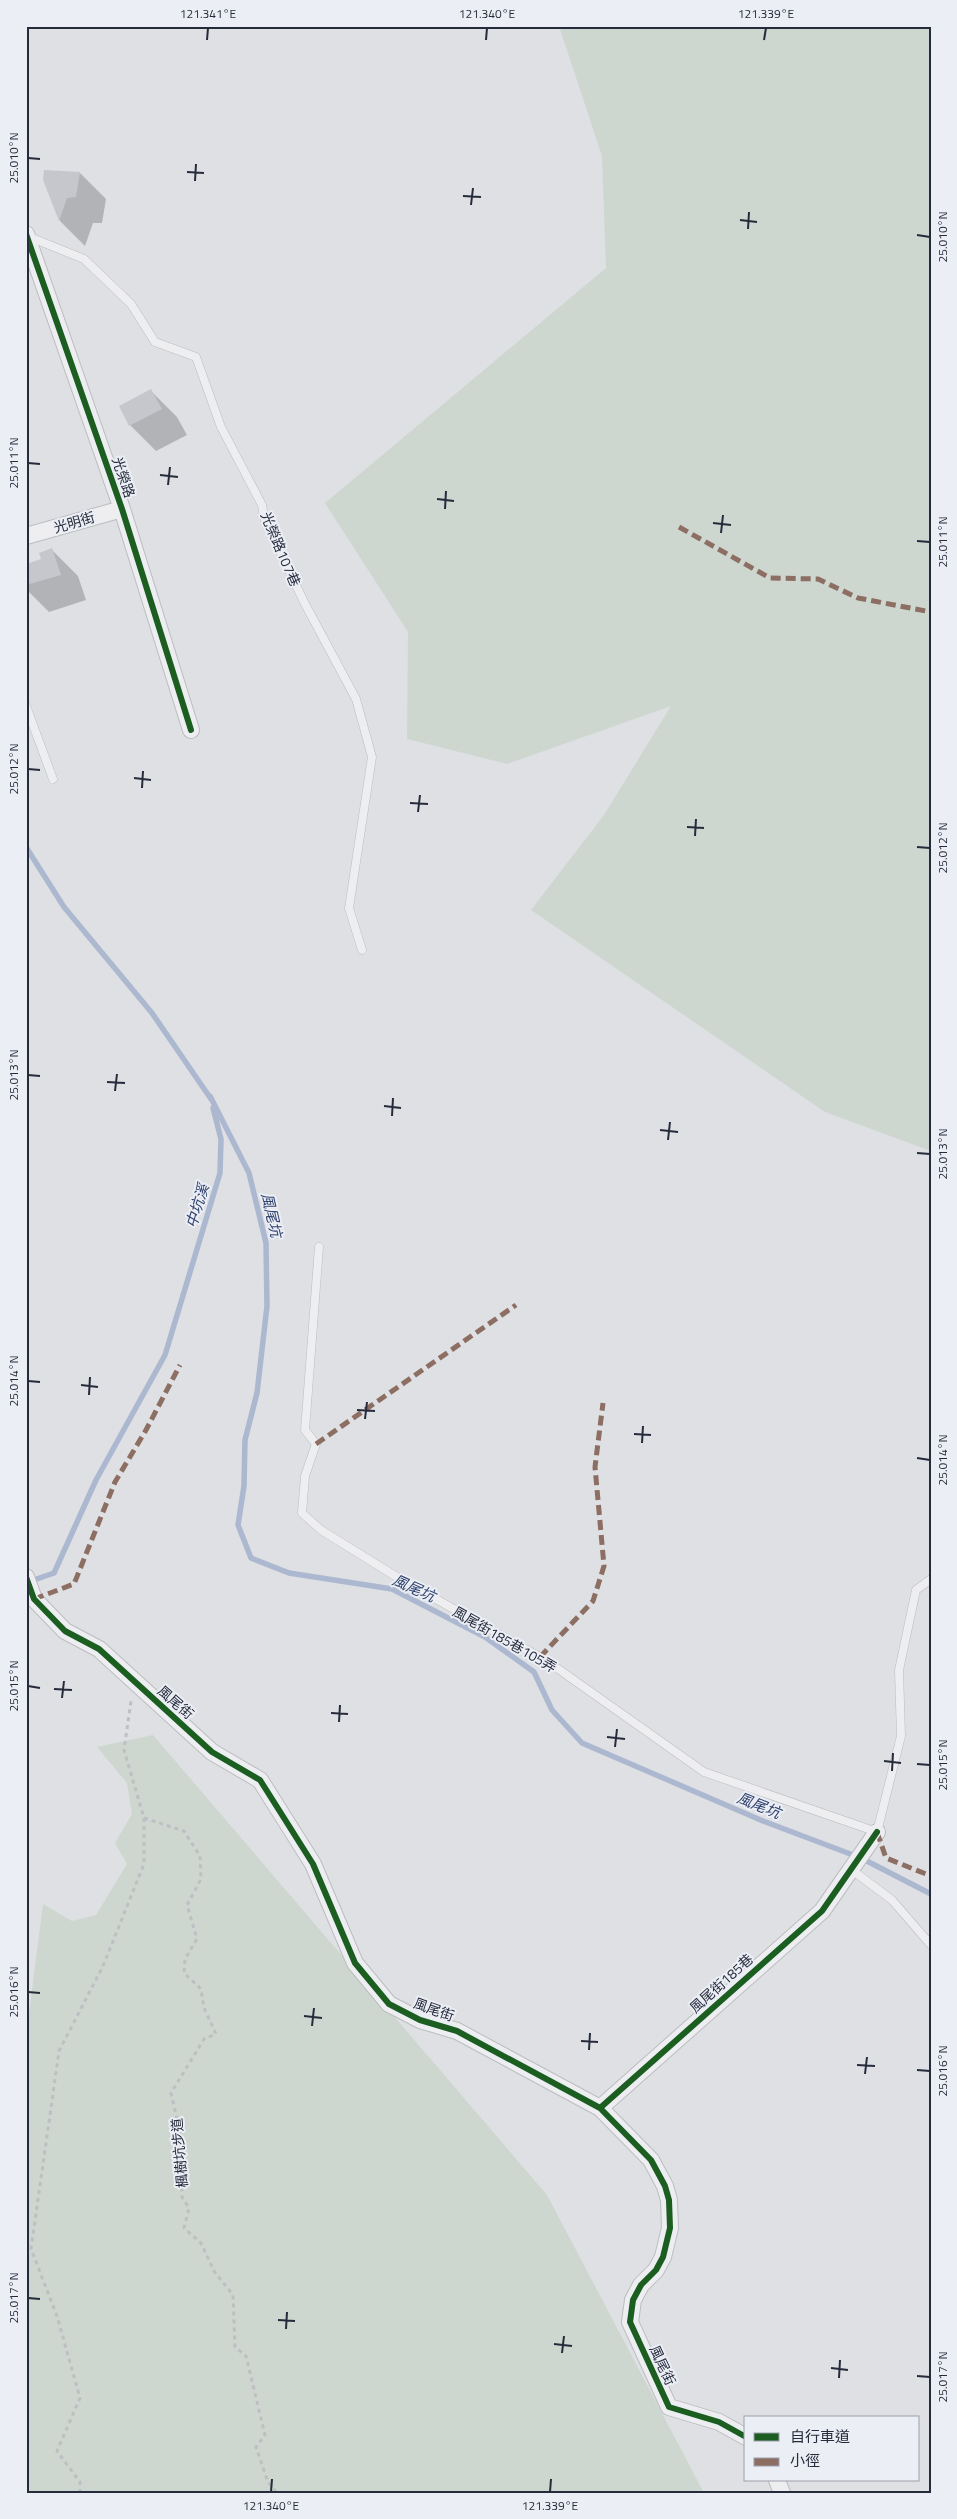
<svg xmlns="http://www.w3.org/2000/svg" width="957" height="2519" viewBox="0 0 957 2519" font-family="'Titillium Web','Noto Sans TC',sans-serif">
  <rect width="100%" height="100%" fill="#dee0e4"/>
  <path fill="#cdd7cf" d="M559 26H931V1151L825 1112 531 910 604 815 671 706 507 764 407 739 408 632 325 503 606 268 602 156Z
    M153 1735 547 2195 704 2493H26V2037L43 1904 72 1921 96 1915 127 1864 115 1843 132 1814 127 1783 97 1747Z"/>
  <path fill="#0003" d="M45 171 80 173 106 199 102 223H93L85 246 60 221 44 180Z
    M151 391 177 417 187 435 156 451 130 425Z
    M52 550 78 576 86 600 49 612 26 589V571L42 560Z"/>
  <g fill="none" stroke-linecap="round" stroke-linejoin="round">
    <path stroke="#acb8cf" stroke-width="5.5" d="M26 847 64 907 152 1013 211 1099
      M210 1096 249 1173 266 1243 267 1306 257 1393 245 1440 244 1486 238 1525 251 1558 289 1573 392 1589 485 1637 534 1672 552 1710 582 1743 763 1821 861 1858 931 1894
      M28 1582 54 1573 96 1480 165 1355 220 1173 221 1139 213 1108"/>
  </g>
  <path fill="#c5c7cc" d="M44 170 80 172 76 197 67 198 59 221 43 180Z
    M151 389 162 409 129 426 119 406Z
    M52 548 61 575 26 585V564L41 559 39 553Z"/>
  <g fill="none" stroke-linecap="round" stroke-linejoin="round">
    <g stroke="#bbbdc0" stroke-width="9">
      <path id="service" d="M27 236 84 259 131 304 155 342 196 357 221 427 262 505 264 517 304 602 356 699 372 757 349 908 362 950
        M26 706 53 779
        M319 1247 305 1430 316 1444 305 1476 302 1513 321 1530 400 1579 547 1661 704 1772 877 1832 901 1736 899 1670 916 1590 931 1579
        M852 1870 892 1900 931 1945"/>
    </g>
    <g stroke="#bbbdc0" stroke-width="18">
      <path id="minor" d="M26 234 122 509 191 730
        M26 536 122 509
        M26 1577 34 1599 65 1631 99 1649 212 1752 260 1780 313 1864 355 1963 389 2004 420 2020 457 2031 600 2108 651 2160 665 2186 669 2200 670 2228 663 2257 656 2270 641 2285 633 2300 630 2322 669 2407 719 2422 746 2437
        M600 2108 822 1911 877 1832
        M777 2480 782 2493"/>
    </g>
    <path stroke="#bebec4" stroke-width="3" stroke-dasharray="4 4" stroke-linecap="butt" d="M144 1818 184 1831 200 1856 201 1879 187 1905 197 1939 185 1959 184 1973 201 1989 204 2008 216 2034 204 2039 171 2093 180 2132 182 2197 189 2208 184 2228 201 2243 214 2271 233 2295 235 2347 246 2356 265 2435 256 2447 268 2482 277 2493
      M80 2493V2482L57 2451 80 2398 57 2316 31 2249 59 2051 103 1966 144 1864V1818L124 1750 131 1701"/>
    <use href="#service" stroke="#eeeef1" stroke-width="8"/>
    <use href="#minor" stroke="#eeeef1" stroke-width="16"/>
    <path stroke="#8d6e63" stroke-width="5" stroke-dasharray="10 5" stroke-linecap="butt" d="M679 527 770 578 818 579 858 598 931 612
      M316 1444 516 1305
      M34 1599 74 1584 115 1482 146 1430 180 1365
      M540 1657 593 1601 604 1566 595 1467 603 1403
      M877 1832 886 1858 931 1876"/>
    <g stroke="#ebeef4" stroke-width="9">
      <path id="cycleway" d="M26 234 122 509 191 730
        M26 1577 34 1599 65 1631 99 1649 212 1752 260 1780 313 1864 355 1963 389 2004 420 2020 457 2031 600 2108 651 2160 665 2186 669 2200 670 2228 663 2257 656 2270 641 2285 633 2300 630 2322 669 2407 719 2422 746 2437
        M600 2108 822 1911 877 1832"/>
    </g>
    <use href="#cycleway" stroke="#1b5e20" stroke-width="6"/>
  </g>
  <path fill="none" stroke="#262b3c" stroke-width="2" d="M207 40 208 28M486 40 487 28M764 40 766 28M28 158 40 159M187 172 204 173M195 181 196 164M463 196 481 197M471 205 473 188M740 220 757 222M748 229 749 212M917 235 930 237M28 463 40 464M160 475 178 477M168 485 170 467M437 499 454 501M445 509 446 491M713 523 731 525M721 533 723 515M917 541 930 542M28 769 40 770M134 778 151 780M142 788 143 771M410 803 428 804M418 812 420 795M687 827 704 828M695 836 696 819M917 847 930 848M28 1075 40 1076M107 1082 125 1083M115 1091 117 1074M384 1106 401 1108M392 1116 393 1098M660 1130 678 1132M668 1140 670 1122M917 1153 930 1154M28 1381 40 1382M81 1385 98 1387M89 1395 90 1377M357 1410 375 1411M365 1419 367 1402M634 1434 651 1435M642 1443 643 1426M917 1458 930 1460M28 1686 40 1688M54 1689 72 1690M62 1698 64 1681M331 1713 348 1714M339 1722 340 1705M607 1737 625 1739M615 1747 617 1729M884 1761 901 1763M917 1764 930 1765M892 1771 893 1753M28 1992 40 1993M304 2016 322 2018M312 2026 314 2008M581 2041 598 2042M589 2050 590 2033M857 2065 875 2066M917 2070 930 2071M865 2074 867 2057M28 2298 40 2299M278 2320 295 2321M286 2329 287 2312M554 2344 572 2346M562 2353 564 2336M831 2368 848 2370M917 2376 930 2377M839 2378 840 2360M271 2492 272 2479M550 2492 551 2479"/>
  <g text-anchor="middle" dominant-baseline="central" stroke-width="4" stroke-linejoin="round" paint-order="stroke">
    <g font-size="14" fill="#262b3c" stroke="#ebeef4">
      <text transform="translate(124 477) rotate(71)">光榮路</text>
      <text transform="translate(74 522) rotate(-16)">光明街</text>
      <text transform="translate(281 549) rotate(67)">光榮路107巷</text>
      <text transform="translate(505 1639) rotate(30)">風尾街185巷105弄</text>
      <text transform="translate(176 1702) rotate(41)">風尾街</text>
      <text transform="translate(721 1983) rotate(-42)">風尾街185巷</text>
      <text transform="translate(434 2009) rotate(20)">風尾街</text>
      <text transform="translate(179 2153) rotate(-95)">楓樹坑步道</text>
      <text transform="translate(663 2365) rotate(65)">風尾街</text>
    </g>
    <g font-size="15" font-style="italic" fill="#31436f" stroke="#ebeef4">
      <text transform="translate(197 1206) rotate(-73)">中坑溪</text>
      <text transform="translate(272 1215) rotate(77)">風尾坑</text>
      <text transform="translate(414 1588) rotate(24)">風尾坑</text>
      <text transform="translate(759 1805) rotate(22)">風尾坑</text>
    </g>
  </g>
  <rect width="957" height="2519" fill="none" stroke="#ebeef4" stroke-width="55"/>
  <rect x="744" y="2416" width="175" height="65" fill="#ebeef4" stroke="#9ca0aa"/>
  <rect x="754" y="2433" width="25" height="8" fill="#1b5e20" stroke="#9ca0aa"/>
  <text x="790" y="2442" font-size="15" fill="#262b3c">自行車道</text>
  <rect x="754" y="2458" width="25" height="8" fill="#8d6e63" stroke="#9ca0aa"/>
  <text x="790" y="2466" font-size="15" fill="#262b3c">小徑</text>
  <rect x="28" y="28" width="902" height="2464" fill="none" stroke="#262b3c" stroke-width="2"/>
  <g font-size="12" text-anchor="middle" fill="#262b3c">
    <text x="208" y="18">121.341°E</text>
    <text x="487" y="18">121.340°E</text>
    <text x="766" y="18">121.339°E</text>
    <text transform="translate(14 158) rotate(-90)" y="4">25.010°N</text>
    <text transform="translate(943 237) rotate(-90)" y="4">25.010°N</text>
    <text transform="translate(14 463) rotate(-90)" y="4">25.011°N</text>
    <text transform="translate(943 542) rotate(-90)" y="4">25.011°N</text>
    <text transform="translate(14 769) rotate(-90)" y="4">25.012°N</text>
    <text transform="translate(943 848) rotate(-90)" y="4">25.012°N</text>
    <text transform="translate(14 1075) rotate(-90)" y="4">25.013°N</text>
    <text transform="translate(943 1154) rotate(-90)" y="4">25.013°N</text>
    <text transform="translate(14 1381) rotate(-90)" y="4">25.014°N</text>
    <text transform="translate(943 1460) rotate(-90)" y="4">25.014°N</text>
    <text transform="translate(14 1686) rotate(-90)" y="4">25.015°N</text>
    <text transform="translate(943 1765) rotate(-90)" y="4">25.015°N</text>
    <text transform="translate(14 1992) rotate(-90)" y="4">25.016°N</text>
    <text transform="translate(943 2071) rotate(-90)" y="4">25.016°N</text>
    <text transform="translate(14 2298) rotate(-90)" y="4">25.017°N</text>
    <text transform="translate(943 2377) rotate(-90)" y="4">25.017°N</text>
    <text x="271" y="2510">121.340°E</text>
    <text x="550" y="2510">121.339°E</text>
  </g>
</svg>
